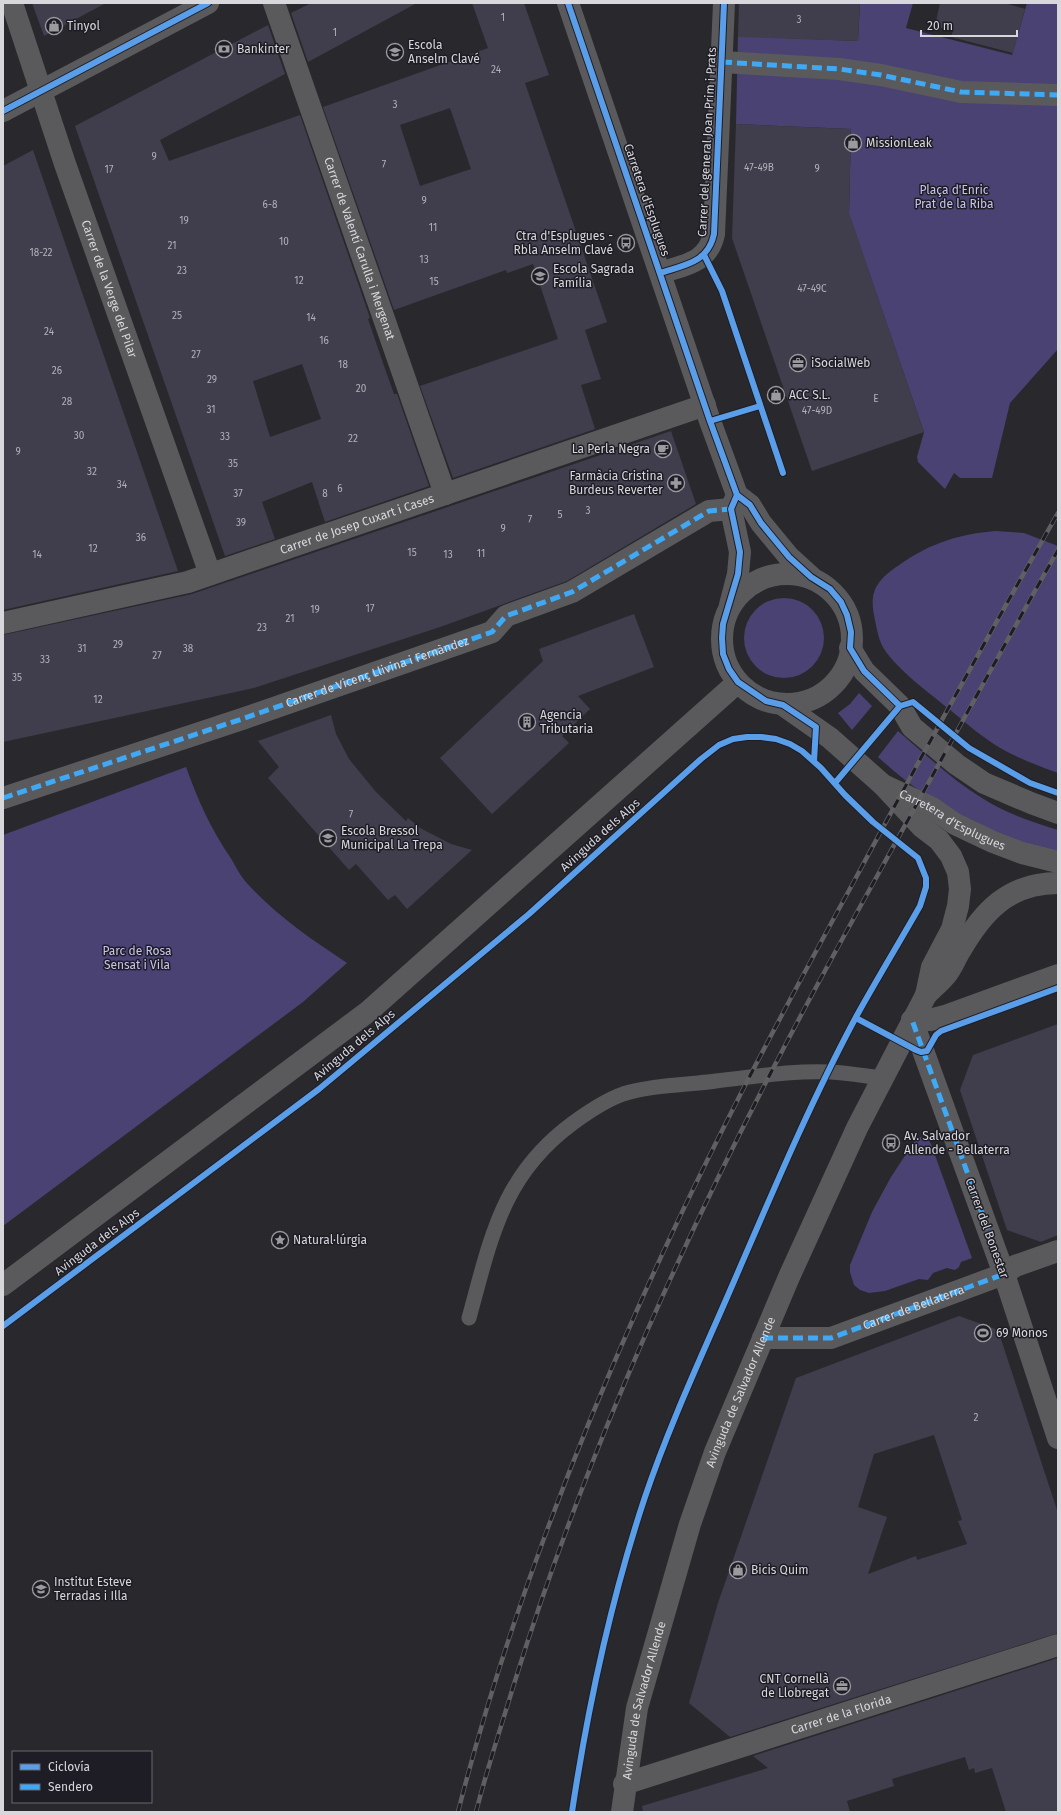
<svg xmlns="http://www.w3.org/2000/svg" width="1061" height="1815" viewBox="0 0 1061 1815" font-family="'Fira Sans',sans-serif">
  <rect width="100%" height="100%" fill="#29292d"/>
  <path fill="#494272" d="M860 3H913L906 28 1012 55 1027 3H1058V349L1010 403 992 478H960L954 473 945 489 918 462 917 457 924 432 849 214 851 129 736 124 738 36 858 41Z
    M995 531 1024 533 1058 546V773C1039 766 1020 759 1002 749 983 738 966 723 949 709 929 693 898 670 884 649 879 641 877 630 875 620 868 590 877 580 902 563 931 543 960 534 995 531Z
    M744 638a40 40 0 1 1 80 0a40 40 0 1 1-80 0Z
    M859 693 872 706 852 730 838 713 850 704Z
    M898 731C925 754 951 779 982 798 1005 813 1032 822 1058 830V853C1033 847 1006 840 982 828 945 810 908 785 878 757Z
    M186 767C198 801 212 831 232 860 236 867 240 875 245 881 274 914 311 939 347 963L303 1002 3 1226V835Z
    M920 1137 927 1138 931 1144 972 1258 961 1262 959 1267 955 1270 947 1268 933 1273 928 1280 919 1279 885 1291 869 1293 860 1290 854 1285 850 1272V1265L872 1212 891 1177 916 1139Z"/>
  <path fill="#403d4d" fill-rule="evenodd" d="M32 3H106L44 36Z
    M311 3H417L308 62 291 13Z
    M472 3H524L549 75 525 83 607 322 585 330 601 379 581 385 595 429 453 478 420 386 558 339 533 264 507 273 506 270 394 310 323 107 488 48ZM450 108 471 169 420 186 400 125Z
    M739 3H860L858 41 738 37Z
    M940 3H1005L1025 9 1013 53 951 37 953 31 935 26Z
    M268 25 285 74 160 140 169 161 300 115 370 318 368 319 384 366 394 394H397L429 486 325 522 312 482 262 502 275 539 225 556 75 126ZM302 364 321 419 270 437 253 381Z
    M736 124 851 129 849 213 924 432 812 471 732 238Z
    M33 150 178 571 3 610V166Z
    M671 431 696 504 567 581 440 627 254 688 3 742V635L192 594Z
    M634 614 654 667 578 696 590 709 562 736 569 743 492 814 440 758 543 661 539 649Z
    M331 715 336 734 349 759 376 792 406 821 408 818 420 828 451 844 472 850 407 909 395 895 388 900 356 864 349 870 268 778 279 767 258 741Z
    M1058 1024V1235L1041 1242 1007 1230 960 1090 973 1055Z
    M959 1316 998 1330 1058 1513V1633L730 1737 689 1703 718 1603 796 1378ZM934 1435 962 1520 958 1521 967 1544 917 1560 916 1556 868 1574 887 1517 858 1507 874 1454Z
    M1058 1658V1812H1006L992 1768 975 1773 974 1768 969 1770 965 1757 892 1779 894 1786 847 1801 850 1812H643L642 1806 768 1768 753 1756Z"/>
  <g fill="none" stroke-linecap="round" stroke-linejoin="round">
    <path stroke="#5a5a5c" stroke-width="15" d="M469 1318C491 1238 502 1175 573 1123 588 1112 606 1100 623 1094 652 1085 686 1085 716 1081 753 1077 793 1070 831 1072 848 1073 865 1076 882 1078"/>
    <g stroke="#5a5a5c" stroke-width="22">
      <path d="M3 798 242 719 492 632 506 616 572 592 709 511 731 509"/>
      <path id="s1" d="M763 1338H831L1004 1274 912 1020"/>
    </g>
    <g stroke="#5a5a5c" stroke-width="22">
      <path id="s2" d="M12 3 65 164 210 574"/>
      <path id="s3" d="M274 3 445 494"/>
      <path d="M722 62 839 69 881 75 961 92 1058 95"/>
      <path d="M3 111 208 3"/>
      <path d="M660 273C684 265 708 263 714 234L724 3"/>
      <path id="s4" d="M3 623 188 582 705 405"/>
      <path d="M912 1020H930L945 1016 1058 975"/>
      <path d="M1058 1251 1015 1266 1004 1274 1058 1438"/>
      <path id="s5" d="M624 1784 1058 1645"/>
      <path id="s6" d="M622 1812 637 1708 690 1524 715 1452 789 1277 857 1128 926 995 932 967 952 929 958 906 960 889 958 872 951 856 939 840 922 827 883 785"/>
    </g>
    <g stroke="#5a5a5c" stroke-width="22">
      <path d="M568 3 710 421 737 495 750 505 761 523 789 557 811 577"/>
      <circle cx="787" cy="639" r="65"/>
      <path d="M730 605 738 574 740 552 731 509 737 495"/>
      <path d="M850 648 864 671 900 706 912 727 956 764 984 783 1031 803 1058 813"/>
      <path id="s7" d="M783 705 830 738 883 785 932 808 955 824 993 842 1022 853 1058 862"/>
      <path d="M926 995C933 988 940 982 946 975 952 968 955 959 960 951 983 911 1009 883 1058 883"/>
      <path d="M3 1285 369 1011 738 682"/>
    </g>
    <g stroke="#606063" stroke-width="4.5">
      <path id="rail" d="M458 1812C502 1640 565 1472 637 1310 701 1165 776 1024 852 885 919 760 988 636 1058 513
        M476 1812C487 1769 501 1727 514 1684 581 1469 673 1260 778 1059 811 995 846 932 881 869 940 762 998 656 1058 550"/>
    </g>
    <use href="#rail" stroke="#1e1d25" stroke-width="3" stroke-dasharray="9" stroke-linecap="butt"/>
    <g stroke="#3fa9f5" stroke-width="5" stroke-dasharray="10 5" stroke-linecap="butt">
      <path d="M722 62 839 69 881 75 961 92 1058 95"/>
      <path id="s8" d="M3 798 242 719 492 632 506 616 572 592 709 511 731 509"/>
      <path d="M763 1338H831L1004 1274 912 1020"/>
    </g>
    <g stroke="#1e1d25" stroke-width="8">
      <path id="cycleway" d="M568 3 710 421 737 495 750 505 761 523 789 557 811 577 830 589 841 602 847 615 851 632 850 648 864 671 900 706
        M3 111 208 3
        M704 255 722 291 783 473
        M660 273C684 265 708 263 714 234L724 3
        M710 421 760 406
        M737 495 731 509 740 552 738 574 723 624 722 638 723 654 729 669 738 682 766 701 783 705 816 727 814 761
        M835 783 900 706 913 702 969 748 1030 783 1058 793
        M856 1018 916 1050 921 1052 927 1051 936 1035 941 1031 1058 988
        M3 1326 319 1089 529 914 701 759 719 745 733 739 747 737H761L776 739 790 744 802 751 821 768 845 795 873 822 918 858 926 878V887L920 906C899 943 877 979 856 1017 811 1101 773 1191 735 1279 704 1351 670 1423 645 1497 611 1599 588 1706 572 1812"/>
    </g>
    <use href="#cycleway" stroke="#5a9eea" stroke-width="6"/>
  </g>
  <defs>
    <g id="shop-ring" transform="scale(0.9)"><circle r="9.5" fill="#1e1d25" stroke="#9a9a9f" stroke-width="1.5"/><path d="M-5-2.5h2.3a2.7 3.5 0 0 1 5.4 0H5L5.5 6h-11ZM-1.5-2.5h3a1.5 2.3 0 0 0-3 0Z" fill="#9a9a9f"/></g>
    <g id="bank-ring" transform="scale(0.9)"><circle r="9.5" fill="#1e1d25" stroke="#9a9a9f" stroke-width="1.5"/><path d="M-6-4H6V4H-6ZM0-2.3a2.3 2.3 0 1 0 0 4.6a2.3 2.3 0 1 0 0-4.6Z" fill="#9a9a9f"/></g>
    <g id="school-ring" transform="scale(0.9)"><circle r="9.5" fill="#1e1d25" stroke="#9a9a9f" stroke-width="1.5"/><path d="M0-5L7-2L0 1L-7-2ZM-4 1L0 2.5L4 1V4Q0 6-4 4Z" fill="#9a9a9f"/></g>
    <g id="bus-ring" transform="scale(0.9)"><circle r="9.5" fill="#1e1d25" stroke="#9a9a9f" stroke-width="1.5"/><path d="M-5-6H5V4H4V6H2V4H-2V6H-4V4H-5ZM-3.5-4V0h7V-4ZM-3.5 1.2v1.5H-2V1.2ZM2 1.2v1.5H3.5V1.2Z" fill="#9a9a9f"/></g>
    <g id="office-ring" transform="scale(0.9)"><circle r="9.5" fill="#1e1d25" stroke="#9a9a9f" stroke-width="1.5"/><path d="M-6-3h4V-5.5h4V-3h4V5H-6ZM-1-4.5V-3h2v-1.5ZM-6 0V1H6V0Z" fill="#9a9a9f"/></g>
    <g id="cafe-ring" transform="scale(0.9)"><circle r="9.5" fill="#1e1d25" stroke="#9a9a9f" stroke-width="1.5"/><path d="M-5.5-4.5H6V0H3Q3 3.5 0 3.5H-2.5Q-5.5 3.5-5.5 0ZM3-3.2v2h1.7v-2ZM-6 4.5H4V6H-6Z" fill="#9a9a9f"/></g>
    <g id="pharmacy-ring" transform="scale(0.9)"><circle r="9.5" fill="#1e1d25" stroke="#9a9a9f" stroke-width="1.5"/><path d="M-2-6h4v4h4v4h-4v4h-4v-4h-4v-4h4Z" fill="#9a9a9f"/></g>
    <g id="building-ring" transform="scale(0.9)"><circle r="9.5" fill="#1e1d25" stroke="#9a9a9f" stroke-width="1.5"/><path d="M-4-6H4V6H1V3H-1V6H-4ZM-2.5-4.3h1.7v1.8h-1.7ZM.8-4.3h1.7v1.8H.8ZM-2.5-1h1.7V.8h-1.7ZM.8-1h1.7V.8H.8Z" fill="#9a9a9f"/></g>
    <g id="sight-ring" transform="scale(0.9)"><circle r="9.5" fill="#1e1d25" stroke="#9a9a9f" stroke-width="1.5"/><path d="M0-6L1.8-2.2L6-1.7L2.9 1.2L3.7 5.4L0 3.3L-3.7 5.4L-2.9 1.2L-6-1.7L-1.8-2.2Z" fill="#9a9a9f"/></g>
    <g id="stadium-ring" transform="scale(0.9)"><circle r="9.5" fill="#1e1d25" stroke="#9a9a9f" stroke-width="1.5"/><path d="M0-5a6.5 5 0 1 0 0 10a6.5 5 0 1 0 0-10ZM-3.5-1.8h7v3.6h-7Z" fill="#9a9a9f"/></g>
  </defs>
  <g fill-rule="evenodd">
    <use href="#shop-ring" x="54" y="26"/>
    <use href="#bank-ring" x="224" y="49"/>
    <use href="#school-ring" x="395" y="52"/>
    <use href="#shop-ring" x="853" y="143"/>
    <use href="#bus-ring" x="626" y="243"/>
    <use href="#school-ring" x="540" y="276"/>
    <use href="#office-ring" x="798" y="363"/>
    <use href="#shop-ring" x="776" y="395"/>
    <use href="#cafe-ring" x="663" y="449"/>
    <use href="#pharmacy-ring" x="676" y="483"/>
    <use href="#building-ring" x="527" y="722"/>
    <use href="#school-ring" x="328" y="838"/>
    <use href="#bus-ring" x="891" y="1143"/>
    <use href="#sight-ring" x="280" y="1240"/>
    <use href="#stadium-ring" x="983" y="1333"/>
    <use href="#shop-ring" x="738" y="1570"/>
    <use href="#school-ring" x="41" y="1589"/>
    <use href="#office-ring" x="842" y="1686"/>
  </g>
  <g text-anchor="middle" dominant-baseline="central" stroke-width="3" stroke-linejoin="round" paint-order="stroke">
    <g font-size="10" fill="#b1b0b8">
      <text x="503" y="18">1</text>
      <text x="799" y="20">3</text>
      <text x="335" y="33">1</text>
      <text x="496" y="70">24</text>
      <text x="395" y="105">3</text>
      <text x="154" y="157">9</text>
      <text x="384" y="165">7</text>
      <text x="759" y="168">47-49B</text>
      <text x="817" y="169">9</text>
      <text x="109" y="170">17</text>
      <text x="424" y="201">9</text>
      <text x="270" y="205">6-8</text>
      <text x="184" y="221">19</text>
      <text x="433" y="228">11</text>
      <text x="284" y="242">10</text>
      <text x="172" y="246">21</text>
      <text x="41" y="253">18-22</text>
      <text x="424" y="260">13</text>
      <text x="182" y="271">23</text>
      <text x="299" y="281">12</text>
      <text x="434" y="282">15</text>
      <text x="812" y="289">47-49C</text>
      <text x="177" y="316">25</text>
      <text x="311" y="318">14</text>
      <text x="49" y="332">24</text>
      <text x="324" y="341">16</text>
      <text x="196" y="355">27</text>
      <text x="343" y="365">18</text>
      <text x="57" y="371">26</text>
      <text x="212" y="380">29</text>
      <text x="361" y="389">20</text>
      <text x="876" y="399">E</text>
      <text x="67" y="402">28</text>
      <text x="211" y="410">31</text>
      <text x="817" y="411">47-49D</text>
      <text x="79" y="436">30</text>
      <text x="225" y="437">33</text>
      <text x="353" y="439">22</text>
      <text x="18" y="452">9</text>
      <text x="233" y="464">35</text>
      <text x="92" y="472">32</text>
      <text x="122" y="485">34</text>
      <text x="340" y="489">6</text>
      <text x="238" y="494">37</text>
      <text x="325" y="494">8</text>
      <text x="588" y="511">3</text>
      <text x="560" y="515">5</text>
      <text x="530" y="520">7</text>
      <text x="241" y="523">39</text>
      <text x="503" y="529">9</text>
      <text x="141" y="538">36</text>
      <text x="93" y="549">12</text>
      <text x="412" y="553">15</text>
      <text x="481" y="554">11</text>
      <text x="37" y="555">14</text>
      <text x="448" y="555">13</text>
      <text x="370" y="609">17</text>
      <text x="315" y="610">19</text>
      <text x="290" y="619">21</text>
      <text x="262" y="628">23</text>
      <text x="118" y="645">29</text>
      <text x="82" y="649">31</text>
      <text x="188" y="649">38</text>
      <text x="157" y="656">27</text>
      <text x="45" y="660">33</text>
      <text x="17" y="678">35</text>
      <text x="98" y="700">12</text>
      <text x="351" y="815">7</text>
      <text x="976" y="1418">2</text>
    </g>
    <g font-size="12" fill="#d7d7dc" stroke="#1e1d25" text-anchor="start">
      <text x="67" y="26">Tinyol</text>
      <text x="408" y="45">Escola<tspan x="408" dy="14">Anselm Clavé</tspan></text>
      <text x="237" y="49">Bankinter</text>
      <text x="866" y="143">MissionLeak</text>
      <text x="613" y="236" text-anchor="end">Ctra d'Esplugues -<tspan x="613" dy="14">Rbla Anselm Clavé</tspan></text>
      <text x="553" y="269">Escola Sagrada<tspan x="553" dy="14">Família</tspan></text>
      <text x="811" y="363">iSocialWeb</text>
      <text x="789" y="395">ACC S.L.</text>
      <text x="650" y="449" text-anchor="end">La Perla Negra</text>
      <text x="663" y="476" text-anchor="end">Farmàcia Cristina<tspan x="663" dy="14">Burdeus Reverter</tspan></text>
      <text x="540" y="715">Agencia<tspan x="540" dy="14">Tributaria</tspan></text>
      <text x="341" y="831">Escola Bressol<tspan x="341" dy="14">Municipal La Trepa</tspan></text>
      <text x="904" y="1136">Av. Salvador<tspan x="904" dy="14">Allende - Bellaterra</tspan></text>
      <text x="293" y="1240">Natural·lúrgia</text>
      <text x="996" y="1333">69 Monos</text>
      <text x="751" y="1570">Bicis Quim</text>
      <text x="54" y="1582">Institut Esteve<tspan x="54" dy="14">Terradas i Illa</tspan></text>
      <text x="829" y="1679" text-anchor="end">CNT Cornellà<tspan x="829" dy="14">de Llobregat</tspan></text>
    </g>
    <g font-size="12" fill="#d7d7dc" stroke="#1e1d25">
      <text transform="translate(707 142) rotate(-87)">Carrer del general Joan Prim i Prats</text>
      <text transform="translate(647 200) rotate(71)">Carretera d'Esplugues</text>
      <text stroke="none"><textPath href="#s3" startOffset="260">Carrer de Valentí Carulla i Mergenat</textPath></text>
      <text stroke="none"><textPath href="#s2" startOffset="302">Carrer de la Verge del Pilar</textPath></text>
      <text stroke="none"><textPath href="#s4" startOffset="368">Carrer de Josep Cuxart i Cases</textPath></text>
      <text stroke="none"><textPath href="#s8" startOffset="395">Carrer de Vicenç Llivina i Fernàndez</textPath></text>
      <text stroke="none"><textPath href="#s7" startOffset="206">Carretera d'Esplugues</textPath></text>
      <text transform="translate(600 835) rotate(-42)">Avinguda dels Alps</text>
      <text transform="translate(354 1045) rotate(-40)">Avinguda dels Alps</text>
      <text transform="translate(987 1228) rotate(70)">Carrer del Bonestar</text>
      <text transform="translate(97 1242) rotate(-37)">Avinguda dels Alps</text>
      <text stroke="none"><textPath href="#s1" startOffset="156">Carrer de Bellaterra</textPath></text>
      <text stroke="none"><textPath href="#s6" startOffset="438">Avinguda de Salvador Allende</textPath></text>
      <text stroke="none"><textPath href="#s6" startOffset="114">Avinguda de Salvador Allende</textPath></text>
      <text stroke="none"><textPath href="#s5" startOffset="228">Carrer de la Florida</textPath></text>
    </g>
    <g font-size="12" fill="#c8c4ee" stroke="#1e1d25">
      <text x="954" y="190">Plaça d'Enric<tspan x="954" dy="14">Prat de la Riba</tspan></text>
      <text x="137" y="951">Parc de Rosa<tspan x="137" dy="14">Sensat i Vila</tspan></text>
    </g>
  </g>
  <rect width="1061" height="1815" fill="none" stroke="#d7d7dc" stroke-width="8"/>
  <rect x="12" y="1751" width="140" height="52" fill="#1e1d25" stroke="#68676e"/>
  <rect x="20" y="1764" width="20" height="6" fill="#5a9eea" stroke="#68676e"/>
  <text x="48" y="1771" font-size="12" fill="#d7d7dc">Ciclovía</text>
  <rect x="20" y="1784" width="20" height="6" fill="#3fa9f5" stroke="#68676e"/>
  <text x="48" y="1791" font-size="12" fill="#d7d7dc">Sendero</text>
  <path d="M921 30v6h96v-6" fill="none" stroke="#d7d7dc" stroke-width="2"/>
  <text x="927" y="30" font-size="12" fill="#d7d7dc" stroke="#1e1d25" stroke-width="3" paint-order="stroke">20 m</text>
</svg>
